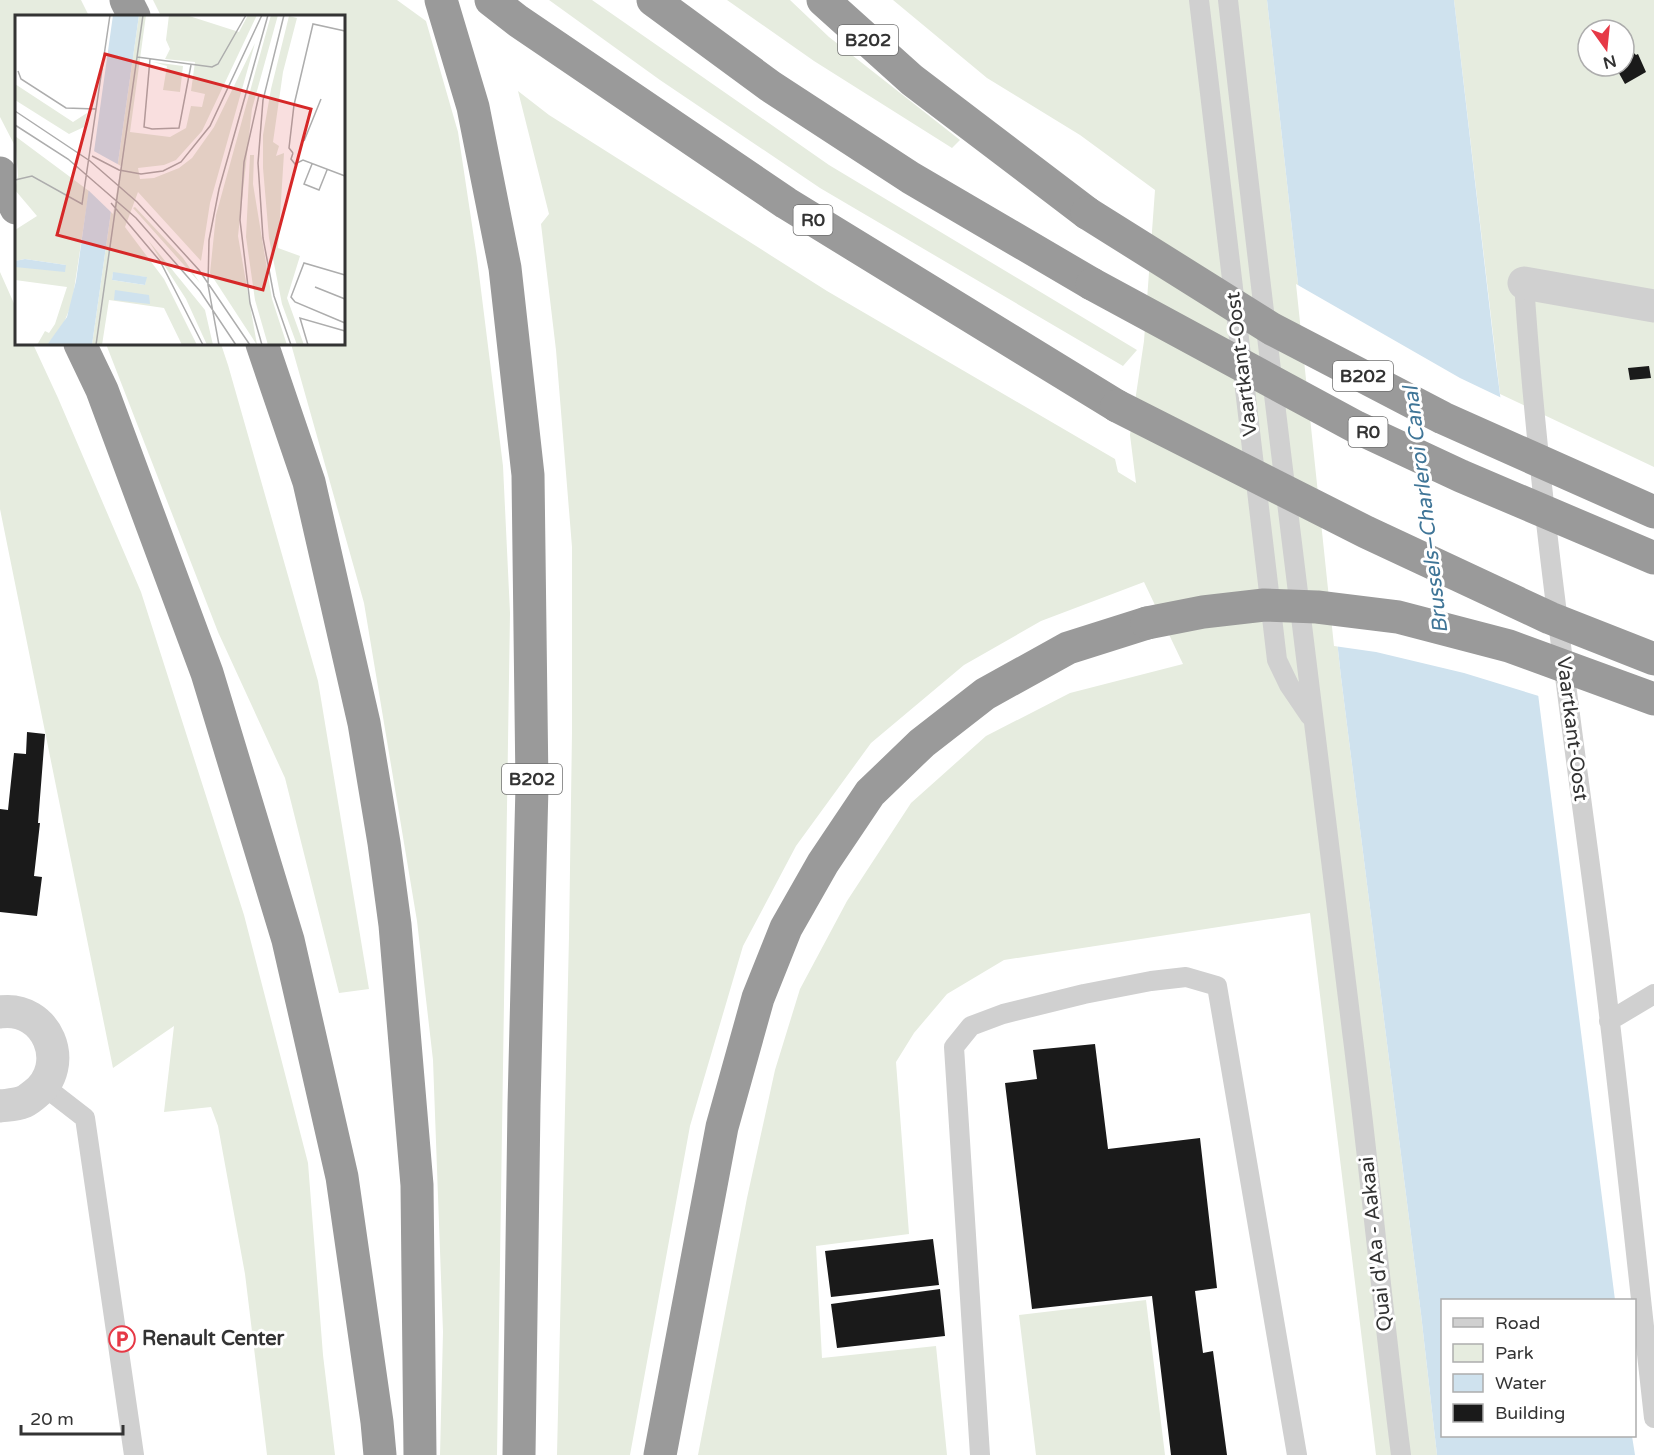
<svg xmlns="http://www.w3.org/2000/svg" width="1654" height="1455" viewBox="0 0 1654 1455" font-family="'Varela Round',sans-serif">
  <rect width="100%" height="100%" fill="#fff"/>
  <path fill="#e6ecdf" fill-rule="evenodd" d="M0 0H81L89 16H16V148L0 117Z
    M153 0H397L426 21 458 132 477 258 503 466 510 613 497 1455H440L443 1332 433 1060 417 921 364 603 291 344H344V16H161Z
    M549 0H592L829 165 1137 350 1123 366 820 188 660 80Z
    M727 0H790L829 37 960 140 952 148 814 61Z
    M893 0H1267L1341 677 1421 1314 1437 1455H1376L1310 913 1004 960 947 994 914 1033 896 1062 909 1234 816 1246 822 1358 936 1346 947 1455H698L747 1198 775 1070 800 989 847 901 911 803 986 736 1070 693 1183 664 1144 582 1041 621 964 665 871 743 796 846 743 946 690 1126 630 1455H557L569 937 572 732V547L556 350 541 224 549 214 518 91 549 115 827 291 1115 459 1118 472 1136 483 1130 435 1144 341 1155 190 1080 135 987 78Z
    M1454 0H1654V467L1500 394ZM1588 30H1624V66H1588Z
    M0 272 16 308V344H33L58 398 141 592 244 915 308 1163 323 1355 335 1455H267L245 1274 218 1126 211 1107 164 1112 174 1026 113 1068 0 509Z
    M106 344H221L228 365 318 681 369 989 339 993 285 778 218 632Z
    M1146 1300 1165 1455H1036L1019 1315Z"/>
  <path fill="#cfe2ee" d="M1267 0H1454L1496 363 1615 1300H1442V1436H1632L1635 1455H1437L1421 1314 1341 677Z"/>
  <path fill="#fff" d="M1296 284 1460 378 1504 399 1542 697 1464 673 1376 652 1334 646Z"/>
  <path fill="#1a1a1a" d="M1626 45 1636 55 1638 54 1646 72 1625 84 1615 66H1624V46Z
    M1649 366 1651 378 1630 380 1628 368Z
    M27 732 45 734 38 823H40L34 876 42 877 37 916 0 912V809L8 810 14 753 26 754Z
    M1095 1044 1108 1149 1200 1138 1217 1288 1195 1291 1203 1353 1213 1351 1227 1455H1171L1152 1296 1032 1309 1005 1083 1037 1079 1033 1050Z
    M933 1239 939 1285 831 1297 825 1251Z
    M940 1289 945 1336 837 1348 831 1304Z"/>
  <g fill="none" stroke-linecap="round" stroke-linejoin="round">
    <path stroke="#d0d0d0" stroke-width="20" d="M1199 0 1277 660 1289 685 1310 716
      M1228 0C1266 344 1310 687 1352 1031 1370 1172 1383 1314 1401 1455
      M1524 283C1539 509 1573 732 1602 956 1621 1110 1637 1264 1654 1418
      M1609 1021 1654 994
      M45 1087 85 1118 134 1455
      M980 1455 954 1047 971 1026 1003 1014 1084 994 1151 981 1186 977 1217 986 1297 1455"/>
    <path stroke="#d0d0d0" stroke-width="33" d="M1524 283 1654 306
      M0 1012C47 1005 72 1065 35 1094 31 1097 27 1101 23 1102 16 1105 7 1105 0 1106"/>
    <path stroke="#9a9a9a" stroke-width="33" d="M126 0 134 16
      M441 0 473 107 505 268 528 475 532 786 524 1105 519 1455
      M491 0 518 21 786 203 1117 406
      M653 0 770 86 911 178 1092 284
      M823 0 912 80 1087 213
      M0 173 16 208
      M80 344 102 390 207 673 288 940 342 1177 377 1422 380 1455
      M262 344 309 482 364 723 384 843 395 925 417 1185 420 1455
      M660 1455 722 1127 758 998 786 928 823 863 870 793 922 743 985 694 1068 648 1147 623"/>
    <path stroke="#9a9a9a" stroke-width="33" d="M1087 213 1272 329 1443 418 1654 512
      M1092 284 1356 427 1461 476 1654 558
      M1117 406 1366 532 1550 618 1654 659
      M1147 623 1203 612 1264 605 1317 607 1398 617 1509 646 1654 699"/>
  </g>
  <defs>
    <g id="parking-ring" transform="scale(1.35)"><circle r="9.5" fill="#fff" stroke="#e63946" stroke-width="1.5"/><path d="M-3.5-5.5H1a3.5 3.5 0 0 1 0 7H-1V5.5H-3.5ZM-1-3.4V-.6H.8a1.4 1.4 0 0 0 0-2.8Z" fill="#e63946"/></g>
  </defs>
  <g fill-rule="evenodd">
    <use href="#parking-ring" x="122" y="1339"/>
  </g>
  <g text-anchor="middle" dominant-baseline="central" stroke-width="6" stroke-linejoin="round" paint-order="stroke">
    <g fill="#fff" stroke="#707070" stroke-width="1.5">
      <rect x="838" y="25" width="60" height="30" rx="4.5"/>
      <rect x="793.5" y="205" width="39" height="30" rx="4.5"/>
      <rect x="1333" y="361" width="60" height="30" rx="4.5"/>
      <rect x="1348.5" y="417" width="39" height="30" rx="4.5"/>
      <rect x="502" y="764" width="60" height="30" rx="4.5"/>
    </g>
    <g font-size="18" font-weight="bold" fill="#333">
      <text x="868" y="40">B202</text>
      <text x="813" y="220">R0</text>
      <text x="1363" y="376">B202</text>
      <text x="1368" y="432">R0</text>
      <text x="532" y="779">B202</text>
    </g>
    <g font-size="20" fill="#333" stroke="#fff">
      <text transform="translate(1242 364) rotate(-97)">Vaartkant-Oost</text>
      <text transform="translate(1572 729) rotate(83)">Vaartkant-Oost</text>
      <text transform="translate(1376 1244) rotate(-96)">Quai d'Aa - Aakaai</text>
    </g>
    <g font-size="20" font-weight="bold" fill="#333" stroke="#fff" text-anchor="start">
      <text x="142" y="1339">Renault Center</text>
    </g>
    <g font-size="21" font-style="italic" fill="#3f7597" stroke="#fff">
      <text transform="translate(1426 510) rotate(-97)">Brussels–Charleroi Canal</text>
    </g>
  </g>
  <g transform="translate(15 15)">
    <rect width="330" height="330" fill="#fff"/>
    <path d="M124 0H131L115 117 155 122 171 113 176 91 187 92 190 79 176 76 180 47 150 44 155 34 151 25 154 0H171L224 17 233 0H242L187 116 161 145 149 150 123 153 125 164 139 163 164 153 177 143 199 112 240 28 195 188 186 246 123 177 110 212 149 264 182 330H167L149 293 94 285 87 330H77ZM98 258 131 262 130 270 97 265ZM256 0H263L237 94 223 221 242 330 195 258 201 200ZM274 1 282 3 268 57 258 127 264 131 261 141 269 138 263 233 285 241 272 283 289 330H282L267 289 254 223 248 153V120L256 74ZM138 47 168 51 165 77 148 75 152 51ZM0 69 58 107 72 98 69 112 54 119 0 85ZM0 121 74 176 57 288 48 310 32 330H22L30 316 34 318 40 309 52 272 0 265V252L51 250 10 244 0 246V215L22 201 0 175 3 161ZM235 140H239L238 169 257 284 272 330H253L240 285 231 222ZM120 192 168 243 185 268 118 193ZM133 225 190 295 198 330H192L171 284Z" fill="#e6ecdf" fill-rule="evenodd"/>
    <path d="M98 0H124L77 330H32L52 302 61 266ZM10 244 51 250 50 257 0 252V246ZM98 257 132 262 130 270 97 265ZM100 275 134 280 135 289 99 285Z" fill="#cfe2ee"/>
    <path d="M77 135 106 151 98 199 71 173Z" fill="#fff"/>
    <path fill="none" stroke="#adadad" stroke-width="1.5" d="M269 0 248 85 243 148 248 223 259 281 276 330M122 42 197 52 203 49 231 0M135 44 129 112 137 114 164 113 176 50M3 56 6 64 51 93 81 94M244 80 229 147 225 205 235 288 247 330M0 96 75 146 122 187 184 255 235 330M0 110 53 144 121 203 185 276 221 330M289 126 306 84M278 138 274 133 279 90 298 9 330 16M278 138 276 144 280 149 288 145 330 161M77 141 104 155 126 159 148 156 166 147 195 111 247 0M297 149 289 169 304 175 312 155M0 165 17 161 67 189 95 0M96 188 145 246 188 330M330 260 289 248 276 282 280 287 330 308M300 272 330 284M81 330 128 0M204 330 193 270 194 225 204 174 253 0M293 330 285 303 330 316"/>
    <path fill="#d62828" fill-opacity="0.15" stroke="#d62828" stroke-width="3" d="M90 39 296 94 248 275 42 220Z"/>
    <rect width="330" height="330" fill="none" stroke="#333" stroke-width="3"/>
  </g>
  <rect x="1441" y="1299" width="195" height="138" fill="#ffffff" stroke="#adadad" stroke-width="1.5"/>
  <rect x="1453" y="1318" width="30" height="9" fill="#d0d0d0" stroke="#adadad" stroke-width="1.5"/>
  <text x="1495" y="1329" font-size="18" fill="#333333">Road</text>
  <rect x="1453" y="1344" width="30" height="18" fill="#e6ecdf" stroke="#adadad" stroke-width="1.5"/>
  <text x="1495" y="1359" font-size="18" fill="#333333">Park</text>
  <rect x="1453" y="1374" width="30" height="18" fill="#cfe2ee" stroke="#adadad" stroke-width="1.5"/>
  <text x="1495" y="1389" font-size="18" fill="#333333">Water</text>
  <rect x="1453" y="1404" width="30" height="18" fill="#1a1a1a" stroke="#adadad" stroke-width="1.5"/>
  <text x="1495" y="1419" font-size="18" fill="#333333">Building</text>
  <g transform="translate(1606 48) rotate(165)"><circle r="28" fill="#ffffff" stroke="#adadad" stroke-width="1.5"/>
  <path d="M0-4.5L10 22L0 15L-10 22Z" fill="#e63946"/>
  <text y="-9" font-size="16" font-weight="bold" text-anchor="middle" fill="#333333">N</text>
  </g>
  <path d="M21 1425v9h102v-9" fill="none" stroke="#333333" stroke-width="3"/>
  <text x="30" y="1425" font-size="18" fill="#333333" stroke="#ffffff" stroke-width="4.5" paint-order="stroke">20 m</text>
</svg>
